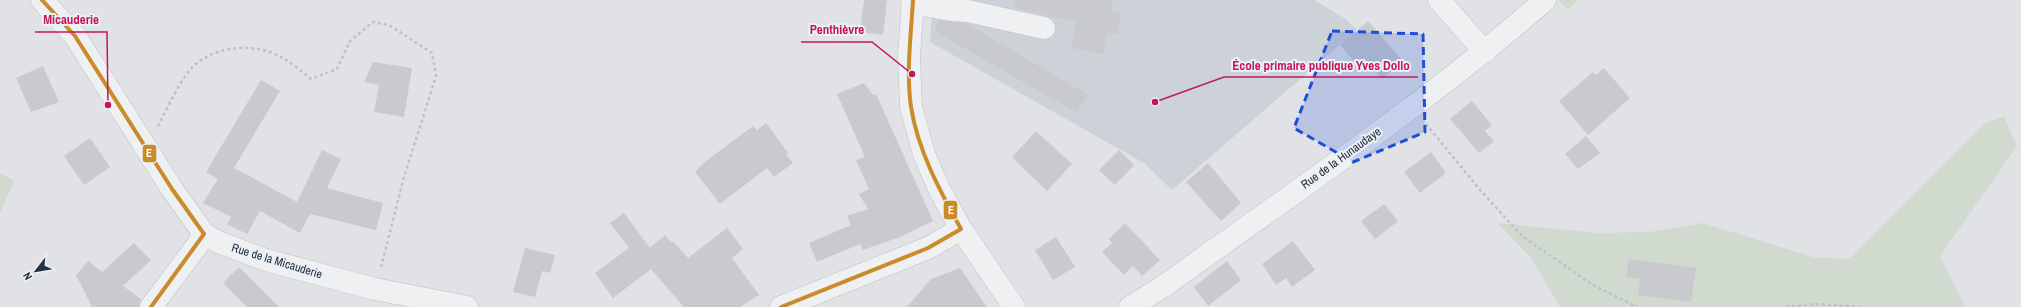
<svg xmlns="http://www.w3.org/2000/svg" width="2021" height="307" viewBox="0 0 2021 307" font-family="'Archivo Narrow',sans-serif">
  <rect width="100%" height="100%" fill="#e0e2e5"/>
  <path fill="#cdd2d9" d="M933 0H1314L1344 18 1357 30 1172 190 1144 163 930 42Z"/>
  <path fill="#d0dacf" d="M1559 0H1578L1568 10Z
    M2004 117 2017 146 1940 256 1965 307H1560L1531 258 1497 223 1598 233 1649 232 1703 223 1813 257 1849 259 1985 123Z
    M0 173 14 181 0 213Z"/>
  <path fill="#c8cacd" d="M864 0H887L883 35 860 32Z
    M1015 0H1113L1111 11 1121 13 1118 34 1107 33 1103 54 1072 48 1076 22 1015 8Z
    M938 20 966 23 1088 95 1077 113 936 32Z
    M1368 21 1403 61 1382 79 1364 58 1356 64 1340 45Z
    M373 62 412 68 404 117 374 112 379 85 364 82Z
    M43 66 59 102 31 112 16 78Z
    M1604 68 1630 98 1588 135 1559 101 1593 72 1596 75Z
    M261 80 280 91 234 168 297 202 322 150 341 159 327 188 383 203 376 230 310 214 300 233 260 211 247 234 227 224 231 217 203 203 218 179 206 172Z
    M864 83 873 95 876 94 933 221 900 237 863 250 860 244 817 262 809 243 851 225 847 216 868 209 859 194 869 189 856 160 865 157 837 94Z
    M1472 101 1492 125 1485 131 1494 141 1479 153 1450 119Z
    M766 123 788 153 786 154 793 163 774 177 767 168 720 204 695 172 706 161 753 126 757 130Z
    M1036 131 1072 164 1047 191 1012 157Z
    M1586 136 1600 153 1578 169 1565 154Z
    M90 138 110 167 84 185 64 156Z
    M1119 150 1134 165 1115 185 1099 170Z
    M1431 152 1446 173 1420 193 1404 172Z
    M1208 163 1241 203 1221 221 1186 182Z
    M1384 204 1398 221 1375 239 1361 221Z
    M624 213 650 248 665 235 672 243 673 241 688 258 727 228 743 249 732 258 759 295 740 307H684L651 269 613 298 595 273 629 248 610 223Z
    M1125 223 1160 260 1142 276 1133 266 1124 275 1102 252 1112 243 1109 239Z
    M1056 237 1075 267 1053 280 1035 250Z
    M1293 241 1315 270 1292 287 1286 278 1276 285 1262 264Z
    M134 243 151 260 123 286 141 299 139 307H92L76 275 88 261 102 272Z
    M525 248 555 255 550 273 542 271 535 297 513 292Z
    M1629 259 1696 268 1691 302 1638 295 1640 279 1626 277Z
    M1227 261 1241 280 1208 306 1194 287Z
    M239 267 279 307H247L223 283Z
    M960 268 987 307H907L931 279Z"/>
  <g fill="none" stroke-linecap="round" stroke-linejoin="round">
    <g stroke="#bec0c3" stroke-width="23">
      <path id="minor" d="M42 0 75 36 172 189 204 234 218 242 266 260 375 289 467 307
        M913 0 909 56 911 107 924 154 939 189 961 229 1014 307
        M1439 0 1485 52
        M912 3 951 10 968 11 1044 28
        M151 307 196 247 204 234
        M781 307 928 248 961 229
        M1130 307 1164 286C1293 193 1426 104 1545 0"/>
    </g>
    <path stroke="#bfc1c5" stroke-width="2.5" stroke-dasharray="3 3" stroke-linecap="butt" d="M1426 124 1481 191 1522 236 1593 285 1637 307
      M158 126C167 109 183 73 197 63 220 45 256 43 281 57 292 63 302 72 311 79L337 69 350 41 373 22 389 25 432 53 436 76 404 177 381 267
      M1786 307 1816 304 1860 307"/>
    <use href="#minor" stroke="#eff0f2" stroke-width="22"/>
    <g stroke="#ecf1f6" stroke-width="7">
      <path id="bus-1" d="M42 0 75 36 172 189 204 234 151 307
        M781 307 928 248 961 229C940 191 918 151 911 107 906 72 911 35 913 0"/>
    </g>
    <use href="#bus-1" stroke="#cb8b28" stroke-width="4"/>
  </g>
  <path fill="#1d4ed8" fill-opacity="0.2" stroke="#1d4ed8" stroke-width="3" stroke-dasharray="8 5" stroke-linejoin="round" d="M1332 31 1423 34 1425 132 1353 162 1294 128Z"/>
  <g text-anchor="middle" dominant-baseline="central" stroke-width="4" stroke-linejoin="round" paint-order="stroke">
    <g font-size="12" fill="#253040" stroke="#ecf1f6">
      <text transform="translate(1341 158) rotate(-36)">Rue de la Hunaudaye</text>
      <text transform="translate(277 261) rotate(17)">Rue de la Micauderie</text>
    </g>
  </g>
  <path fill="none" stroke="#c2185b" stroke-width="1.5" d="M108 105L107 32H35M912 74L872 42H801M1155 102L1224 77H1418"/>
  <g fill="#c2185b" stroke="#ecf1f6" stroke-width="1.5">
    <circle cx="108" cy="105" r="4"/>
    <circle cx="912" cy="74" r="4"/>
    <circle cx="1155" cy="102" r="4"/>
  </g>
  <g font-size="13" text-anchor="middle" font-weight="bold" fill="#c2185b" stroke="#ecf1f6" stroke-width="4" stroke-linejoin="round" paint-order="stroke">
    <text x="71" y="24">Micauderie</text>
    <text x="837" y="34">Penthièvre</text>
    <text x="1321" y="70">École primaire publique Yves Dollo</text>
  </g>
  <g stroke="#ecf1f6" stroke-width="1.5">
    <rect x="142" y="144" width="15" height="19" rx="4" fill="#cb8b28"/>
    <rect x="943" y="200" width="15" height="20" rx="4" fill="#cb8b28"/>
  </g>
  <g font-size="11" text-anchor="middle" font-weight="bold" fill="#fff">
    <text x="149" y="157">E</text>
    <text x="951" y="214">E</text>
  </g>
  <g transform="translate(36 271) rotate(239)" stroke="#ecf1f6" stroke-width="3" paint-order="stroke">
  <path d="M0-3L7 15L0 10L-7 15Z" fill="#253040"/>
  <text y="-6" font-size="11" font-weight="bold" text-anchor="middle" fill="#253040">N</text>
  </g>
</svg>
